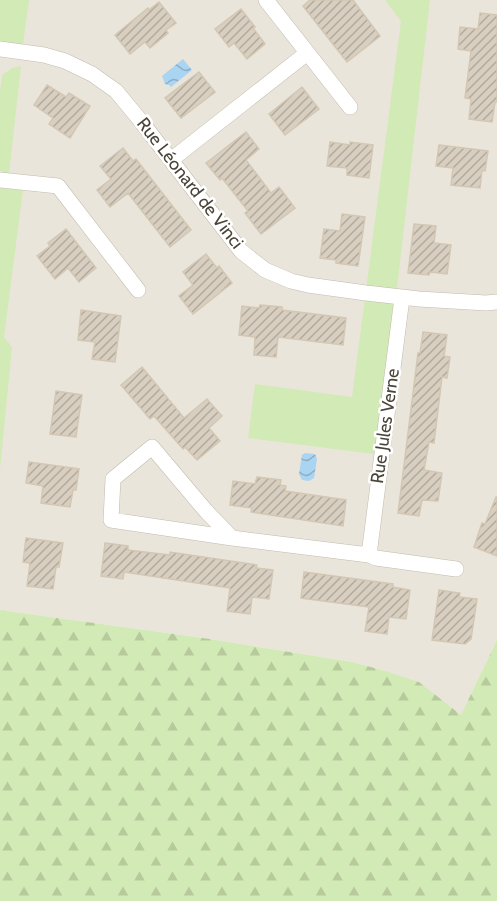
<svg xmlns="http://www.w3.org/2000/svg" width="497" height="901" viewBox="0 0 497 901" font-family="Cabin,sans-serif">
  <defs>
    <pattern id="forest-firs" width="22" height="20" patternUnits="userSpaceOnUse" patternTransform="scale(1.5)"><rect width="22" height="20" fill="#d2eab5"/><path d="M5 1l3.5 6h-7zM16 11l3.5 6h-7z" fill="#b6ca9c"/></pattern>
    <pattern id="water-waves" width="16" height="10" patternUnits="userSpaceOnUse" patternTransform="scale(1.5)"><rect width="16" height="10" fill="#a9d4f2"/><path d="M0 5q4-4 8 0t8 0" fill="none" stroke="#8caec5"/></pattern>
    <pattern id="building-hatch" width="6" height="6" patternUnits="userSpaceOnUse" patternTransform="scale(1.5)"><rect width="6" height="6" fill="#d8cfc1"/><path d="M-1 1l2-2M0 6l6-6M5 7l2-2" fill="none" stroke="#b1aa9e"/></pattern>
  </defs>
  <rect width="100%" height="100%" fill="#f6f3ec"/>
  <path fill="#eae5da" d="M0 0H497V640L461 716 419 682 386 671 352 662 210 639 0 610Z"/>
  <path fill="#d2eab5" d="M0 0H29L22 52 0 49Z
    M385 0H430L396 297 381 455 248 438 255 384 352 397 401 21Z
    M21 66 9 174 0 171V92L2 75 12 68Z
    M0 188 23 190 4 337 12 347 0 469Z"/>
  <path fill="url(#forest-firs)" d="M0 610 210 639 352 662 386 671 419 682 461 715 497 640V901H0Z"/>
  <path fill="url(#water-waves)" d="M183 59 192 70 171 87 169 85 165 84 162 76Z
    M305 453 315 454 317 459 314 478 309 481 302 480 299 474 302 455Z"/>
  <path fill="url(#building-hatch)" stroke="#d3c7b4" stroke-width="1.5" d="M310 0H353L380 36 347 62 303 6Z
    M159 2 176 23 166 30 168 33 150 48 145 42 130 54 115 35 148 8 149 10Z
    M241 9 255 27 253 28 265 44 247 59 234 43 229 47 215 29Z
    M480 13 497 15V102H495L492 122 469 119 471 99 465 98 471 51 458 49 460 27 478 29Z
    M199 72 215 92 181 118 165 98Z
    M47 85 66 97 69 93 90 106 70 138 49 124 53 118 34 105Z
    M302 87 319 109 285 135 269 114Z
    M246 132 259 149 246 160 271 193 279 187 295 208 261 234 245 213 248 211 222 178 220 180 206 163Z
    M330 142 350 145V142L373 145 369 178 347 175V168L327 166Z
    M439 145 488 151 485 171 482 170 480 188 451 185 453 168 436 166Z
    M123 148 133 161 136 159 191 230 170 247 128 193 110 207 97 190 111 179 100 166Z
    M342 214 365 217 358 266 336 263V260L320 258 324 229 340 231Z
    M414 224 436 226 434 243 451 245 447 274 430 272 429 275 408 273Z
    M66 229 96 268 79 282 68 268 55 279 37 256 50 246 48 243Z
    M206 254 217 268 219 266 232 283 193 314 179 296 193 285 183 272Z
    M260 305 282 307V310L346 318 343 345 278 337 276 357 254 355 255 337 239 335 242 306 259 308Z
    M81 310 121 316 115 362 92 359 95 342 78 340Z
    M423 332 447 335 444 356 450 357 447 378 442 377 434 443 429 442 424 470 442 473 438 501 422 500 419 516 398 513 418 353H420Z
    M142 367 184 418 207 399 222 416 209 428 220 441 197 460 185 447 183 449 154 416 150 419 121 385Z
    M56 391 82 395 76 437 50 434Z
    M29 462 79 469 76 490H73L70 507 41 503 43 486 26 483Z
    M257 477 281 480 280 485 286 486 285 491 346 500 343 526 251 512 252 508 230 505 233 481 255 484Z
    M496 497H497V556L474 547 482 523 485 524Z
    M26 538 63 543 59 567H56L53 589 27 586 30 563 23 562Z
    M105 543 128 546V550L170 555V552L257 565 256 568 273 570 269 599 252 597 250 614 227 611 230 588 124 572 123 579 101 576Z
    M304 572 393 584V587L410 590 406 619 389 617 387 634 365 631 369 607 301 598Z
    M439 590 460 593 459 597 477 599 471 639 465 644 432 640Z"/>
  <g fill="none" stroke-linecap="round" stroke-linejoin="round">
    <g stroke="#c2bbae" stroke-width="16">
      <path id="street" d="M266 0 350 107
        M0 49 44 55 65 61 92 74 116 91 140 120 241 251 265 270 291 281 308 285 366 293 419 299 486 303 497 302
        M171 160 307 53
        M0 180 58 186 138 290
        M232 538 206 511 152 447 113 479 111 520 232 538 369 555 376 558 456 569
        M369 555 402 298"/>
    </g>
    <use href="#street" stroke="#fff" stroke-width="15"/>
  </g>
  <g text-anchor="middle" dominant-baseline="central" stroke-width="5" stroke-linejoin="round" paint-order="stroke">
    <g font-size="18" fill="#4b4439" stroke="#fff">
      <text transform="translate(190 183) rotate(52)">Rue Léonard de Vinci</text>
      <text transform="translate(385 426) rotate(-82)">Rue Jules Verne</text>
    </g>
  </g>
</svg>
